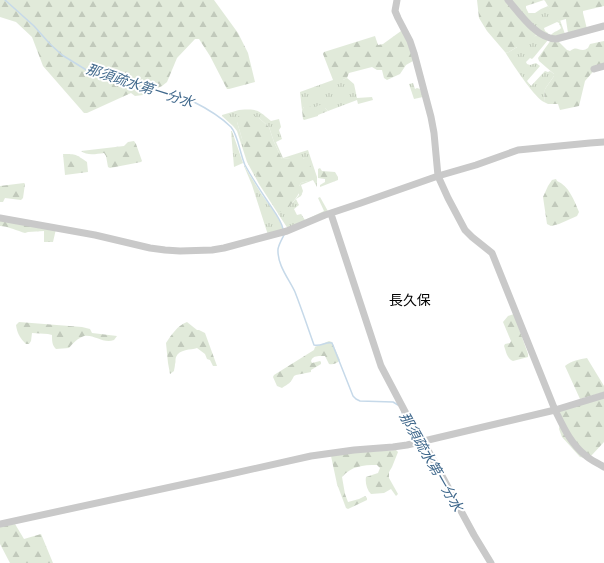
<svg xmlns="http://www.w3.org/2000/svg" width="604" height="563" viewBox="0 0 604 563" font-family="'Sofia Sans Condensed','Noto Sans JP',sans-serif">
  <defs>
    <pattern id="grass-tufts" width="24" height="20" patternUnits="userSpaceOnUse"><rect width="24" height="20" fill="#e1eada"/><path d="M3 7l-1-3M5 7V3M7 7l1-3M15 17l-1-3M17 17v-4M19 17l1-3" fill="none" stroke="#c1c9bb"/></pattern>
    <pattern id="forest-firs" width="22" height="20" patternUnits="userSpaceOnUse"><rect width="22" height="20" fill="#e1eada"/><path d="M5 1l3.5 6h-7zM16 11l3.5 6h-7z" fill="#c1c9bb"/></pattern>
  </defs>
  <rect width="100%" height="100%" fill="#fff"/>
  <path fill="url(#grass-tufts)" fill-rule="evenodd" d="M548 6 559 21 560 20 565 34 557 37 551 35C554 31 559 31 561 28L559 23 557 22 544 28 545 31 548 33V35L542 33 529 20 528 13H535L541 9Z
    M537 35 548 40 534 57 532 59 530 58 526 62 527 64 530 65 536 63 540 66 527 81 531 86 545 71 548 72 550 71 554 74V76L545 89 544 102C534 97 512 63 505 52L507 53Z
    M347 78 354 84 357 98 372 97 373 100 358 104 357 100 328 111 325 108H313L304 107 302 110 300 92 333 80H343Z
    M413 83 415 89 417 88 420 89 423 97 414 99 409 84Z
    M239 110C257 109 257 109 271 121L279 119 281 127 279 130 282 139 276 142 283 158 308 150 317 177V187L313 180 301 185 303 191 301 196 296 199 299 205 294 209 297 215 301 214 305 220 324 211 318 198 320 197 329 213 288 229 259 184 247 162 237 131 233 126 222 116V115ZM259 118 269 127 274 142 282 159 293 158H304L308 181 301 183 299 186V195L289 207 242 139 240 132 237 122Z
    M231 131H232L233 134 243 163 234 167Z
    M244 165C249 174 254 182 259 190 266 202 281 217 283 231L268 235 252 185 244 166Z"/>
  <path fill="url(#forest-firs)" d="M0 0H214L238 33 248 53 255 82 229 89H227L210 56 199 39H195L177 58 167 82 162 86 143 95 135 96 131 93 87 113H84L43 66 32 37 16 22 0 17Z
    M477 0H604V6L583 11V13L587 29 568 33 566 20V19L559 21 555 18 545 1 544 0 526 6V8L529 14V20L537 34 524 49 521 50 517 47 507 53 505 52 487 31 479 18Z
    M401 31 403 32 408 42 413 61 406 65 400 74 387 80 384 78 382 70H377L372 67 349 73 347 78 343 80H333L323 54 324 52 375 36 378 45 383 44Z
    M551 40H557L567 50 570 51C577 46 577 50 583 50 585 50 586 49 588 48L590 44 604 41V65L597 67 585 81 579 106 560 110 558 104H548L544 102 545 89 554 76V74L539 61 538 58Z
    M319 105C324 106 325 108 328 111L318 115V116L304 120 303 119 302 110 304 107 308 106 314 108Z
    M240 114H250L259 118 269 127 274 142 282 159C301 157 311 153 312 177L308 181 301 183 299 186 301 190C299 194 288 210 284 212 282 212 281 212 280 212L249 161 242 139 240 132 237 122 238 117Z
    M134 141 136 144 142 161 141 162 110 168 108 167 106 156 104 153C96 154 87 156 81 151L124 146 128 142Z
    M63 154C77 154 75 154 87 162L88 172 65 175Z
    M320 168 322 171 335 172 338 177V180L320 187V185L325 182V179L318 178V169Z
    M556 179 557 181C569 186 574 200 579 212L577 216 559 224 551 226 547 224 543 197 548 186 552 180Z
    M24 183 25 184 23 198 21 200 5 198 3 202H0V186Z
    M0 217 56 229 53 242H44V231L28 232 25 233C18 231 7 226 0 226Z
    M514 314 528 354V357L513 361C507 359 506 351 504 346L505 344 510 343 511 341 503 322 508 316Z
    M19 322 82 327 90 329 92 333 117 336 114 340C103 344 94 334 84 336 78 338 72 344 69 348L56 349C52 345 52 341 52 335L48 334 32 333 31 341 29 344H26C20 338 17 333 16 325Z
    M187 322 197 330H199L205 333 217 366H213L210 360 207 359 205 354 197 348C191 350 179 349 176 357 175 361 176 361 175 364 175 367 174 369 174 371L170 374 168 363 166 343C171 335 178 325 187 322Z
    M329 341 332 342 340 360C338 363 333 365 329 364L325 356C319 356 313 355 311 361L312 363 320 361 321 362V364L311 370V372L296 375 294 376C291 383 288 384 282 388L277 386 273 377 274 375 314 350 315 347Z
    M587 358 604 386V392L580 399 565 366C571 361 580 359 587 358Z
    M604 398V442L591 456 585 458 580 457 562 437 559 429 560 424 558 411Z
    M396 450 398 452 392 467 389 472V478L398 494 396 496 391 489 384 493 371 494C367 490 365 483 366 477L378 473 380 468 377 465C362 465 352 466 342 477L345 494 348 502 359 499 365 496 367 498V500L348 509 346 508 337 484 331 456 333 454Z
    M15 524 24 539 41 534 53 563H10L0 544V527Z"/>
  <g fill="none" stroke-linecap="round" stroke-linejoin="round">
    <path stroke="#c6d9e9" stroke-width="1.5" d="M5 0 34 26 50 44 62 55 88 71 110 78 192 101C204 107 221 117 231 127 238 135 240 154 245 165 252 178 260 190 268 202 273 210 281 219 283 229
      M284 235C282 239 279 244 278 249 277 265 289 279 295 292 302 310 308 328 314 345 321 347 326 341 332 343L353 396 356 399 360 401 393 402 398 405
      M402 412 407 427 414 437"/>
    <path stroke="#c9c9c9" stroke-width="7" d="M397 0 395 11 398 18 410 41 414 53 431 117 434 133 438 176 448 198 465 230 472 237 492 253 494 258 555 410C563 426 570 443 585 455 590 460 598 463 604 467
      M508 0C520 14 536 38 556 39L604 26
      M594 69 604 66
      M331 214 381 366 421 442
      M0 218 95 235 150 248 165 250 180 251 212 250 224 248 287 231 325 215 361 203 438 176 476 165 518 150 590 143 604 142
      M423 441 474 535 491 563
      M0 524 217 477 311 456 354 450 393 447 407 445 555 410 604 395"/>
  </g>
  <g text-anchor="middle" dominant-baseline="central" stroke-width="4" stroke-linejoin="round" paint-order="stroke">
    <g font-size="14" font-style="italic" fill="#3e678b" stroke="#fff">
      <text transform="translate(140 86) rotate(18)">那須疏水第一分水</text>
      <text transform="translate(431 462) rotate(60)">那須疏水第一分水</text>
    </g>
    <g font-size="14" fill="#000" stroke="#fff">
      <text x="410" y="300">長久保</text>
    </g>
  </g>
</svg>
